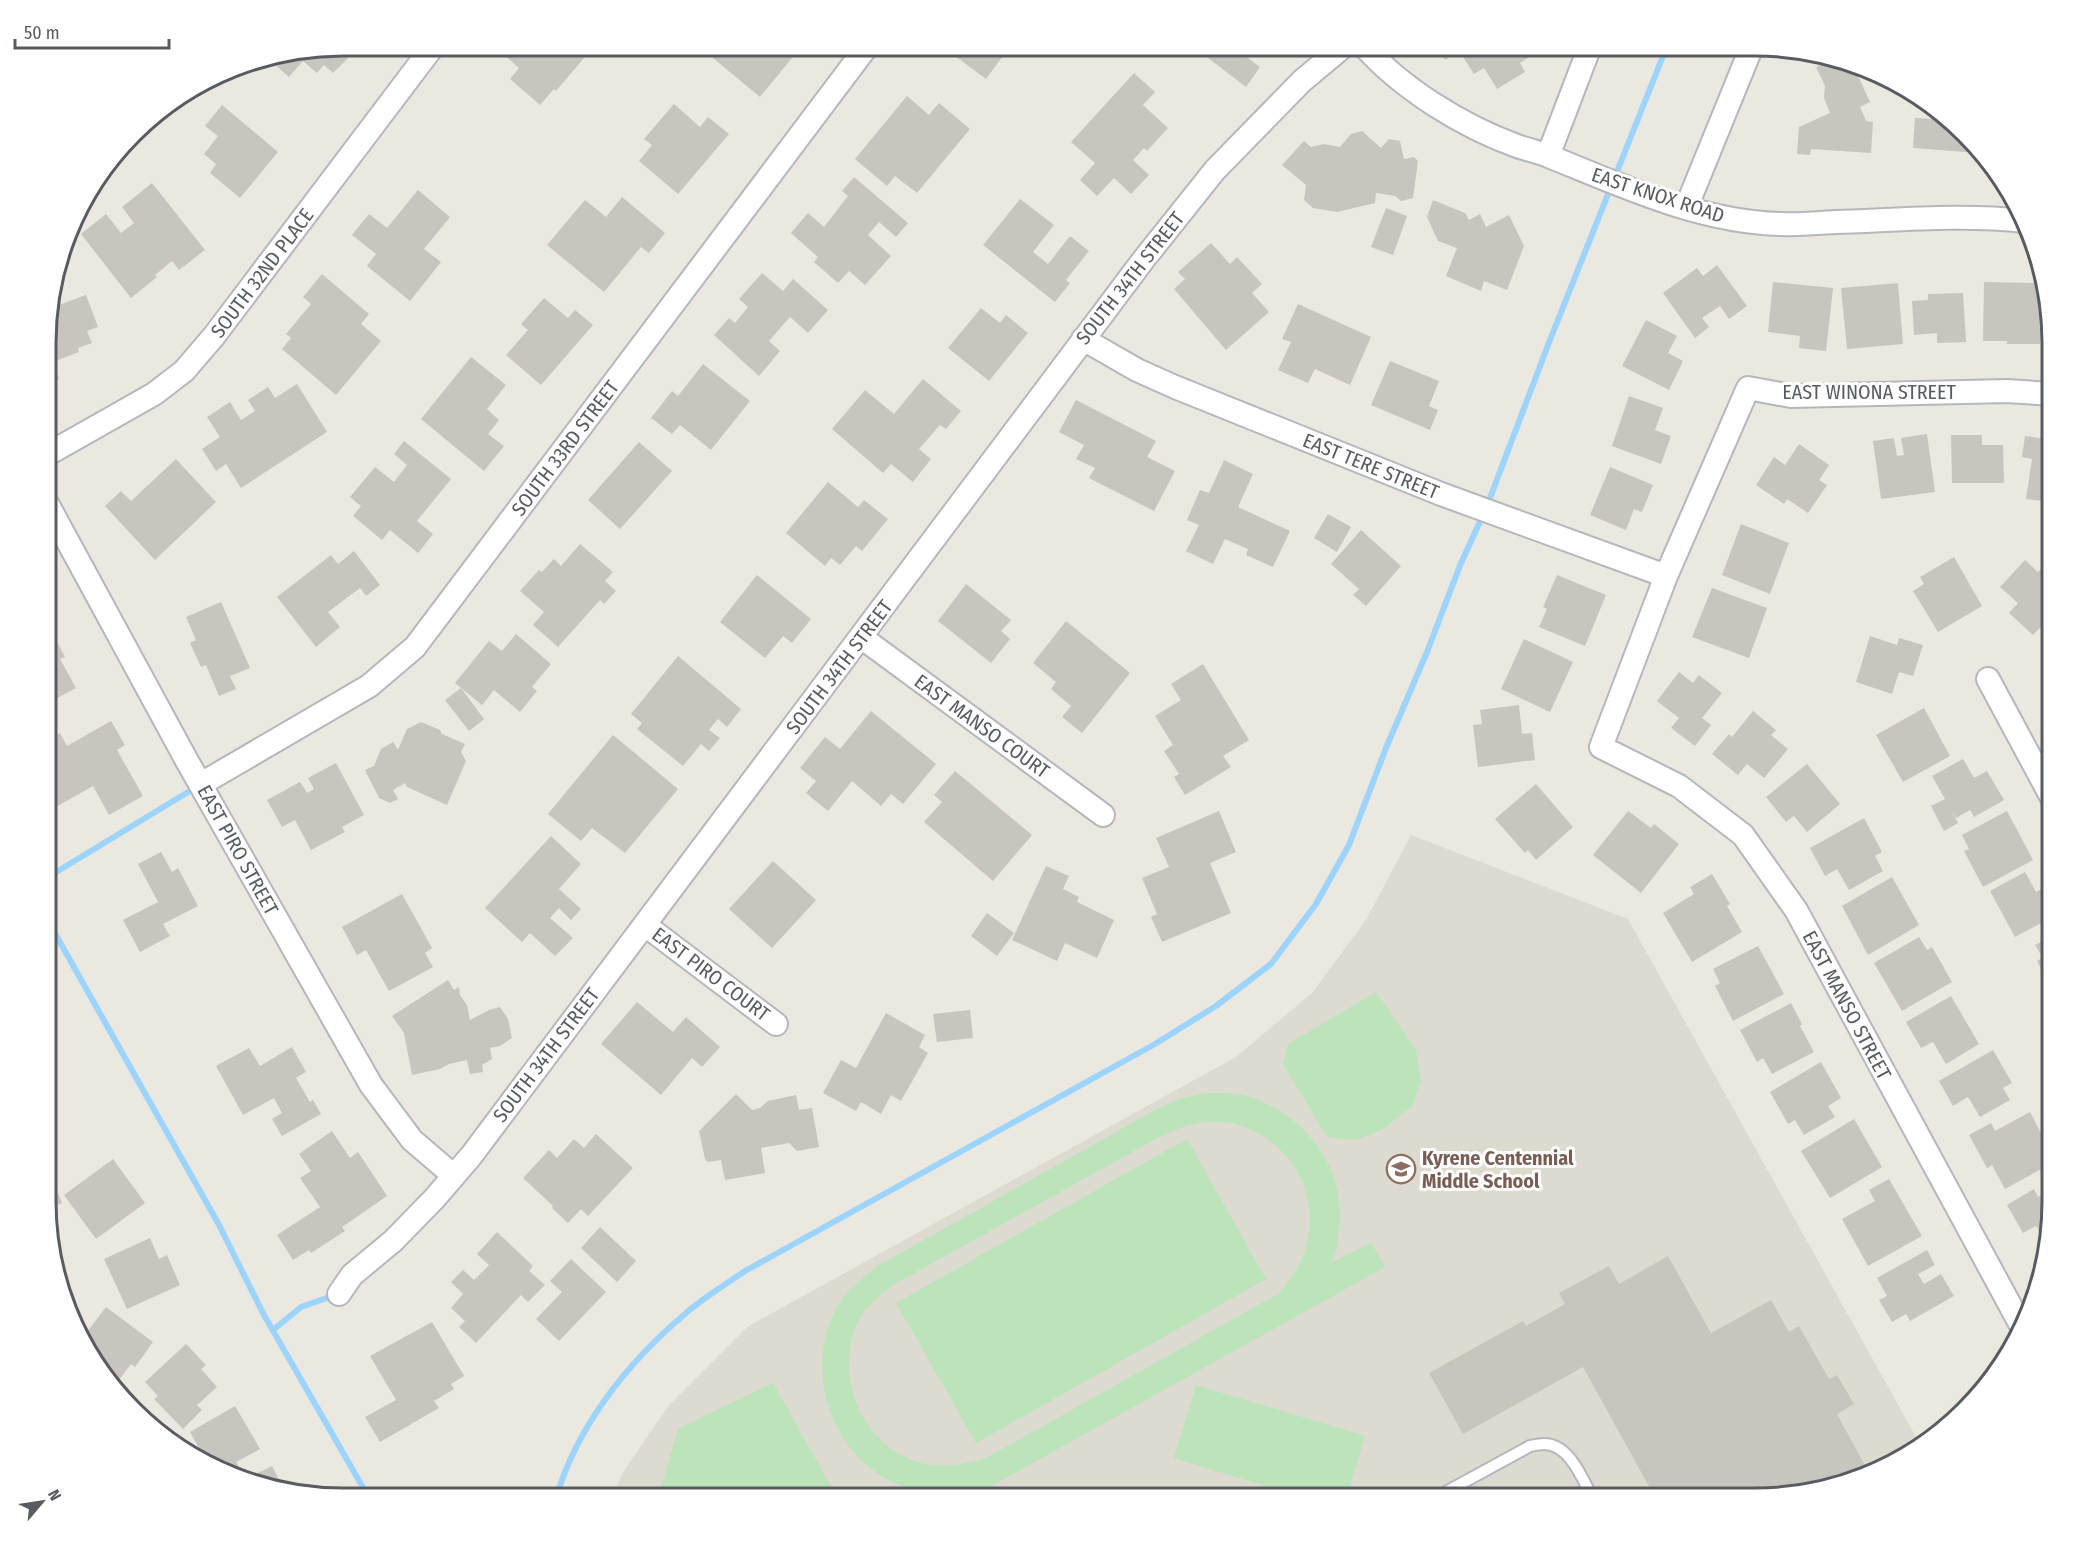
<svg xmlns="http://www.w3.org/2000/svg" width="2098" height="1544" viewBox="0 0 2098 1544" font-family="'Fira Sans Condensed',sans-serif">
  <rect width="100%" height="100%" fill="#ebe8df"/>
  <path fill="#dddad0" d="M1411 835 1628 919 1921 1446 1888 1468 1832 1489 1756 1499H612L622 1474 668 1406 747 1327 1236 1057 1312 993 1366 920Z"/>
  <path fill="#bbe4ba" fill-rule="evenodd" d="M1376 992 1416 1050 1421 1081 1413 1105 1382 1130 1355 1140 1327 1137 1283 1064 1288 1044Z
    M1207 1093C1220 1093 1235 1092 1248 1096 1305 1115 1346 1167 1339 1228 1338 1240 1337 1252 1331 1263L1371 1243 1385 1267 968 1499H926L923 1493C910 1489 897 1485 885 1478 828 1446 806 1368 835 1310 844 1292 861 1279 876 1267L1157 1109 1183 1098ZM1204 1122C1214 1122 1226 1121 1236 1124 1314 1148 1334 1237 1278 1294L988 1457C970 1463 952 1467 933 1465 866 1458 830 1377 859 1319 866 1306 880 1296 891 1286L1163 1135 1185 1126Z
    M1187 1139 1266 1279 976 1443 896 1303Z
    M773 1383 838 1499H658L678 1429Z
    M1196 1385 1365 1436 1346 1499H1307L1174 1458Z"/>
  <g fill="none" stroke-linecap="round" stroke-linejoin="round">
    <path stroke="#9bd4ff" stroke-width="6" d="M1487 506 1548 345 1667 46
      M48 877 198 786
      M48 921 218 1223 264 1315 369 1498
      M273 1330 301 1307 335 1295
      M556 1498C577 1426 628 1362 685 1314 703 1298 725 1285 745 1271L1155 1044 1216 1006 1271 964 1316 904 1349 845 1386 748 1427 652 1461 563 1483 515"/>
  </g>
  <path fill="#c8c5be" d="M493 45H595L556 91 554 89 540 105 510 79 519 68Z
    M714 45H798L801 47 760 97 707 53Z
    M940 45H1011L986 79Z
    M1197 45H1251L1244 55 1260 67 1246 87 1195 48Z
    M1436 45 1533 46 1537 52 1520 63 1525 72 1497 89 1484 68 1474 74 1459 51 1445 60Z
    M335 46 348 58 333 73 324 65 317 73 303 61 289 77 271 61 273 59Z
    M1852 63 1870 102 1860 107 1866 121 1873 122 1871 153 1811 149 1810 155 1797 154 1799 127 1830 113 1824 98 1825 86 1816 67 1822 64 1845 66Z
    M1134 73 1155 92 1143 105 1168 128 1147 151 1144 148 1133 160 1149 175 1131 194 1114 178 1097 196 1080 180 1095 163 1071 142Z
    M907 96 929 115 939 103 970 129 917 193 895 176 887 186 855 159Z
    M674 104 700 127 708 117 729 134 678 194 639 161 652 145 644 139Z
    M222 105 278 152 240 198 210 173 216 164 204 154 218 136 205 126Z
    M1915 118 1952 120 1982 151 1979 153 1913 148Z
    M1362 131 1381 148 1389 139 1400 141 1404 159 1414 157 1418 161 1413 198 1401 201 1395 196 1376 193 1375 203 1337 212 1313 208 1304 200 1306 185 1282 165 1304 141 1311 147 1324 144 1340 147 1351 134Z
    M854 177 908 223 896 237 879 222 868 235 891 256 865 285 849 271 838 283 814 262 818 257 791 233 808 213 824 227 848 196 842 191Z
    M152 183 205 250 179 270 172 261 155 275 157 277 131 298 81 234 106 214 121 233 134 223 122 207Z
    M418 190 450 217 424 249 441 262 410 301 367 266 376 254 352 235 369 214 387 228Z
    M622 197 665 233 649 253 641 247 604 292 547 245 585 200 606 217Z
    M1020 199 1054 225 1033 252 1048 264 1070 236 1089 251 1066 280 1070 283 1055 302 983 245Z
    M1433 200 1465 213 1469 220 1480 214 1486 227 1509 215 1524 246 1507 290 1484 281 1481 291 1446 276 1457 248 1438 241 1427 217Z
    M1386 208 1407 216 1393 255 1371 247Z
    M1211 243 1230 264 1237 257 1262 284 1252 293 1269 312 1226 350 1174 289 1185 279 1178 272Z
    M1717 265 1747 306 1729 319 1720 306 1702 318 1709 327 1695 338 1663 293 1697 268 1703 276Z
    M762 273 783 291 793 279 828 310 808 333 790 317 769 341 780 351 759 376 714 335 729 318 735 323 748 307 739 299Z
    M322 274 369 314 361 324 381 341 336 395 282 349 291 338 286 334 311 304 303 297Z
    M1773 282 1833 288 1826 351 1799 348 1800 336 1768 332Z
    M1984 282 2040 283V344H2007V341H1983Z
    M1898 283 1903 344 1847 349 1841 288Z
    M1963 293 1966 342 1937 343V333L1914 335 1912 301 1928 300V294Z
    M86 295 98 327 87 331 92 343 78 348 79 352 53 362 59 379 48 383V309Z
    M544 298 568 318 575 310 593 325 541 385 506 355 528 330 521 324Z
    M1298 304 1371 337 1350 385 1315 369 1308 383 1278 370 1291 342 1282 339Z
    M981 308 1000 323 1006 315 1028 333 989 381 948 348Z
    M1646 320 1677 336 1668 353 1683 361 1669 390 1622 366Z
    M471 357 506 385 487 409 499 420 488 434 504 446 484 471 421 419Z
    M1390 361 1439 381 1429 406 1438 410 1430 430 1371 405Z
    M703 364 750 401 711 450 680 425 672 434 651 418 672 391 678 396Z
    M923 379 961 411 946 429 940 425 919 449 931 459 913 482 891 464 883 473 832 429 865 390 894 414Z
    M297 384 327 432 241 488 226 464 216 471 202 449 220 437 207 417 230 402 241 420 255 411 248 400 268 387 275 398Z
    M1629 396 1663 408 1655 430 1671 436 1661 464 1612 446Z
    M1076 400 1156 441 1147 457 1175 471 1154 511 1089 478 1095 468 1076 459 1084 445 1059 432Z
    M1927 434 1935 492 1881 499 1873 441 1894 438 1897 456 1904 455 1901 438Z
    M1951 435H1982V445H2003L2004 483H1952Z
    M2025 436 2052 440V502L2026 499 2032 459 2022 457Z
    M404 441 451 479 417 521 433 534 418 553 390 530 382 540 353 516 361 506 350 497 375 467 394 482 407 465 394 454Z
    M639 442 672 471 620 529 588 500Z
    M1799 444 1829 465 1819 480 1827 485 1808 513 1787 499 1784 504 1756 485 1774 457 1785 465Z
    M176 459 216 502 155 560 105 506 121 491 131 501Z
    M1224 460 1253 474 1238 507 1290 531 1273 567 1246 555 1248 549 1225 539 1213 564 1186 551 1199 525 1187 520 1200 490 1209 493Z
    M1610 467 1653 485 1642 512 1634 509 1626 530 1590 515Z
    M828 482 858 507 864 500 888 519 862 551 856 546 840 565 831 558 825 566 786 533Z
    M1328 514 1351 527 1337 552 1314 538Z
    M1741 524 1789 543 1770 594 1722 575Z
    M1361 530 1401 566 1366 606 1353 595 1359 589 1331 564Z
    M580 544 613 572 605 581 616 591 604 604 600 600 558 647 533 625 544 612 520 591 539 570 542 572 554 559 561 566Z
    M354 551 380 585 366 596 360 588 328 612 340 627 316 647 277 597 331 555 338 564Z
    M1954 557 1982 606 1938 632 1913 591 1924 584 1920 577Z
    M2025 560 2038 572 2045 565 2052 572V604L2044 613 2049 618 2033 635 2009 613 2018 603 2000 587Z
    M757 575 811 619 792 643 783 636 765 658 720 622Z
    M1557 575 1606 595 1585 646 1539 627 1547 609 1543 607Z
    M966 584 1011 620 1001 631 1010 639 991 663 938 621Z
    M1712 588 1767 608 1749 658 1692 637Z
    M221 602 250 668 230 676 236 689 219 696 206 665 201 667 190 643 196 640 186 617Z
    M1066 621 1130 673 1082 733 1062 717 1071 706 1051 689 1056 682 1033 663Z
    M48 624 65 657 60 659 76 688 48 703Z
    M516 634 551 664 532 687 537 691 520 712 494 690 482 705 455 683 489 641 502 651Z
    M1870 636 1897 645 1899 638 1923 645 1913 676 1899 672 1892 694 1856 682Z
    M1524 639 1573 662 1550 712 1501 689Z
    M2052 642V661L2044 647Z
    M678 656 741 709 727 727 718 719 709 730 720 738 709 751 701 744 683 766 637 729 642 723 631 714Z
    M1203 664 1249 740 1223 756 1231 767 1185 795 1174 777 1179 774 1164 751 1173 745 1155 716 1181 700 1171 684Z
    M1679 672 1693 683 1699 675 1722 693 1702 718 1711 725 1695 746 1671 728 1679 718 1657 701Z
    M461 688 484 719 469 731 445 700Z
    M1519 705 1522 734 1532 733 1535 760 1478 767 1473 725 1482 724 1480 710Z
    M1924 708 1950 756 1903 782 1876 735Z
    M871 711 936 764 903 804 891 794 881 806 852 781 828 811 806 793 816 781 800 768 825 737 840 749Z
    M1753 711 1776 730 1771 735 1788 749 1764 778 1747 764 1738 775 1712 754 1729 734 1732 737Z
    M111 721 125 745 117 750 143 796 109 815 93 786 54 808 48 797V740L60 733 67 746Z
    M421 722 440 730 442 734 465 744 461 752 466 761 447 805 407 787 405 783 393 790 398 799 390 803 379 798 365 770 374 766 381 749 393 742 398 750 407 729Z
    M613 735 678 789 625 853 592 828 581 841 548 814Z
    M1963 759 1974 778 1987 771 2004 800 1974 817 1970 810 1956 818 1951 810 1958 823 1944 831 1931 806 1945 799 1932 776Z
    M336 763 364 815 342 827 345 832 311 850 295 820 282 827 267 800 300 782 307 793 314 789 308 778Z
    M1807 764 1840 804 1807 832 1794 816 1786 822 1766 797Z
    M955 771 1032 835 993 881 924 822 942 802 934 795Z
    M1536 784 1573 827 1536 860 1528 850 1525 853 1495 819Z
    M1219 811 1236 852 1210 863 1231 913 1162 942 1151 917 1157 914 1142 878 1169 867 1156 838Z
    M1628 811 1651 828 1654 824 1679 844 1641 893 1593 855Z
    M2007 811 2033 860 1983 887 1964 851 1969 849 1962 835Z
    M1864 818 1882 852 1875 856 1883 871 1849 890 1837 869 1825 876 1810 848Z
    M551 836 581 864 559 889 581 909 571 920 559 908 550 918 573 938 555 956 530 933 522 942 485 908Z
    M161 852 172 872 178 868 198 906 163 924 170 936 140 952 123 920 158 902 138 864Z
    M773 861 816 900 772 948 729 909Z
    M1046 866 1069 876 1063 889 1079 897 1077 902 1114 920 1097 958 1065 943 1057 961 1012 940Z
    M2025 872 2036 892 2050 884 2052 888V917L2015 937 1990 891Z
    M1712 874 1730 904 1727 906 1742 932 1692 962 1663 913 1694 894 1690 887Z
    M1892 877 1919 925 1868 955 1842 906Z
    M402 894 432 948 425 953 433 967 389 991 366 950 357 955 342 927Z
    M987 913 1014 933 997 956 971 936Z
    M2052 936V990L2037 961 2043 958 2035 945Z
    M1919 937 1927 950 1932 947 1952 982 1902 1011 1874 963Z
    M1758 946 1784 994 1733 1021 1715 986 1720 983 1713 969Z
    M448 980 454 990 459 987 460 995 467 1005 470 1020 489 1010 500 1007 508 1019 512 1038 500 1046 490 1048 492 1059 482 1065 483 1072 470 1074 467 1060 449 1064 440 1069 412 1075 404 1033 392 1016Z
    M1951 996 1979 1044 1946 1064 1933 1042 1921 1048 1906 1022Z
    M637 1002 673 1032 686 1017 720 1047 702 1067 692 1058 661 1095 601 1044Z
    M1791 1003 1802 1024 1800 1026 1814 1052 1772 1074 1763 1058 1757 1062 1740 1030Z
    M970 1010 973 1038 937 1042 933 1014Z
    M886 1013 925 1035 919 1047 928 1053 901 1101 891 1095 881 1114 861 1102 856 1111 823 1093 841 1060 856 1068Z
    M292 1047 306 1072 296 1078 310 1102 313 1100 321 1114 282 1136 272 1119 282 1113 274 1098 243 1115 216 1066 249 1048 260 1066Z
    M1993 1050 2012 1083 2003 1088 2010 1100 1980 1117 1968 1097 1953 1106 1939 1081Z
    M1821 1062 1841 1098 1828 1106 1835 1117 1804 1135 1795 1120 1788 1124 1770 1092Z
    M736 1094 752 1110 760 1108 768 1101 796 1095 799 1110 812 1108 819 1147 797 1151 789 1143 761 1148 765 1173 725 1180 721 1160 708 1162 705 1159 699 1131Z
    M2030 1112 2052 1154V1163L2005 1189 1992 1165 1987 1168 1969 1135 1991 1123 1995 1131Z
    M1854 1119 1882 1167 1830 1198 1801 1151Z
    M332 1131 350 1158 358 1152 387 1196 342 1227 345 1231 311 1253 309 1250 293 1260 277 1235 320 1207 300 1178 311 1171 299 1154Z
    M596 1134 633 1168 588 1216 581 1209 568 1223 552 1208 553 1206 523 1178 549 1150 557 1158 574 1139 584 1148Z
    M113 1159 145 1203 96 1239 64 1195Z
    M48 1169 62 1203 48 1209Z
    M1889 1179 1922 1236 1868 1266 1842 1219 1875 1201 1869 1190Z
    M2034 1189 2038 1197 2052 1189V1221L2047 1245 2036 1226 2023 1233 2007 1205Z
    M600 1227 636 1261 617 1282 581 1248Z
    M497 1232 533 1266 529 1271 545 1285 528 1302 521 1295 476 1343 459 1327 465 1321 451 1308 463 1294 451 1282 463 1270 474 1280 489 1265 477 1254Z
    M150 1238 159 1259 167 1255 180 1285 127 1309 104 1259Z
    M1927 1250 1935 1265 1918 1274 1924 1284 1941 1274 1954 1296 1910 1321 1906 1314 1892 1322 1879 1300 1887 1296 1877 1278Z
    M1668 1256 1711 1333 1771 1300 1789 1332 1799 1326 1829 1379 1837 1375 1854 1404 1837 1414 1869 1473 1832 1489 1756 1499H1656L1583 1367 1463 1434 1429 1373 1523 1321 1526 1326 1565 1304 1559 1293 1609 1266 1619 1284Z
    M571 1259 606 1292 559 1341 536 1319 562 1292 550 1281Z
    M106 1307 153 1342 135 1367 131 1364 116 1384 85 1350 81 1340Z
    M432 1322 464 1376 451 1384 454 1389 434 1401 439 1408 380 1442 365 1417 396 1400 370 1356Z
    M186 1344 206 1365 201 1369 217 1387 197 1405 202 1410 183 1429 154 1399 158 1396 145 1382Z
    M235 1406 260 1449 236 1462 242 1471 233 1476 207 1462 190 1432Z
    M272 1466 285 1491 242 1481Z"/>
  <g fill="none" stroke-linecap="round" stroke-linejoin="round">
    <g stroke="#b5b7bc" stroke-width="14">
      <path id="service" d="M1433 1499 1530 1446C1535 1445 1540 1444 1544 1444 1570 1444 1583 1480 1593 1499"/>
    </g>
    <g stroke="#b5b7bc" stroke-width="26">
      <path id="minor" d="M1363 45C1402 89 1462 126 1517 146 1528 150 1540 152 1551 157 1625 187 1700 222 1781 224 1799 225 1817 223 1835 222 1898 220 1962 214 2025 221
        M1548 156 1590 46
        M1686 208 1752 46
        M1083 339 1137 370 1175 387 1441 494 1666 576
        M48 454 154 394 184 371 214 336 434 45
        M48 505 187 761 371 1085 412 1140 454 1176
        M861 637 1103 815
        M1988 679 2052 798
        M201 784 369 686 415 647 868 45
        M645 925 776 1024
        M339 1294 352 1275 393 1241 434 1199 471 1156 1144 259 1215 170 1302 81 1345 45
        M2023 1329 1796 910 1743 835 1679 786 1601 747 1666 576 1748 388 1791 396 2007 391 2052 394"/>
    </g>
    <use href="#service" stroke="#fff" stroke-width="10"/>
    <use href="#minor" stroke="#fff" stroke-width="22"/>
  </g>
  <defs>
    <g id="school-ring" transform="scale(1.5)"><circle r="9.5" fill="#fff" stroke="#8d6e63" stroke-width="1.5"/><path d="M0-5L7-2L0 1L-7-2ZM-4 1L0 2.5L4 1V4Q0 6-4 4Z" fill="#8d6e63"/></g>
  </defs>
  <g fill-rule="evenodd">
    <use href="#school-ring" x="1401" y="1169"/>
  </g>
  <g text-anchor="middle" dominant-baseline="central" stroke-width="6" stroke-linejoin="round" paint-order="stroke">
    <g font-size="20" fill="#585c60" stroke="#fff">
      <text transform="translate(1658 195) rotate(18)">EAST KNOX ROAD</text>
      <text transform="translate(262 273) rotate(-53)">SOUTH 32ND PLACE</text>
      <text transform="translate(1130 278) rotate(-52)">SOUTH 34TH STREET</text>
      <text x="1869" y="392">EAST WINONA STREET</text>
      <text transform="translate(565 448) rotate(-53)">SOUTH 33RD STREET</text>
      <text transform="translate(1371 466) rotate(22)">EAST TERE STREET</text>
      <text transform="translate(839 667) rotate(-53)">SOUTH 34TH STREET</text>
      <text transform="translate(982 726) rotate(36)">EAST MANSO COURT</text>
      <text transform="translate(238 850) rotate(61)">EAST PIRO STREET</text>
      <text transform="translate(711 974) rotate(37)">EAST PIRO COURT</text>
      <text transform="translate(1847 1005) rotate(62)">EAST MANSO STREET</text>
      <text transform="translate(546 1055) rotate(-53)">SOUTH 34TH STREET</text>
    </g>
    <g font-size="20" font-weight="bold" fill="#785e54" stroke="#fff" text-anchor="start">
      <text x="1422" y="1158">Kyrene Centennial<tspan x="1422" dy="23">Middle School</tspan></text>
    </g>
  </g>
  <path d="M0 0H2098V1544H0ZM343 56H1755A287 287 0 0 1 2042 343V1201A287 287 0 0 1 1755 1488H343A287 287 0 0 1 56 1201V343A287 287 0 0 1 343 56Z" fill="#fff" fill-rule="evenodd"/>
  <path fill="none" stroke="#585c60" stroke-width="3" d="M343 56H1755A287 287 0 0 1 2042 343V1201A287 287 0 0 1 1755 1488H343A287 287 0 0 1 56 1201V343A287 287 0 0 1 343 56Z"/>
  <g transform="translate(42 1502) rotate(61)" stroke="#ffffff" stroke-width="4.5" paint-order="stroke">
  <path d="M0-4.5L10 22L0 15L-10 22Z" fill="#585c60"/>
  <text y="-9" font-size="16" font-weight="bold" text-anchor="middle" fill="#585c60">N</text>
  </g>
  <path d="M15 39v9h154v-9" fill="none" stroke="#585c60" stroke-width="3"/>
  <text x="24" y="39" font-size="18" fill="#585c60" stroke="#ffffff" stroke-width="4.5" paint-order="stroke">50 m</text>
</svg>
